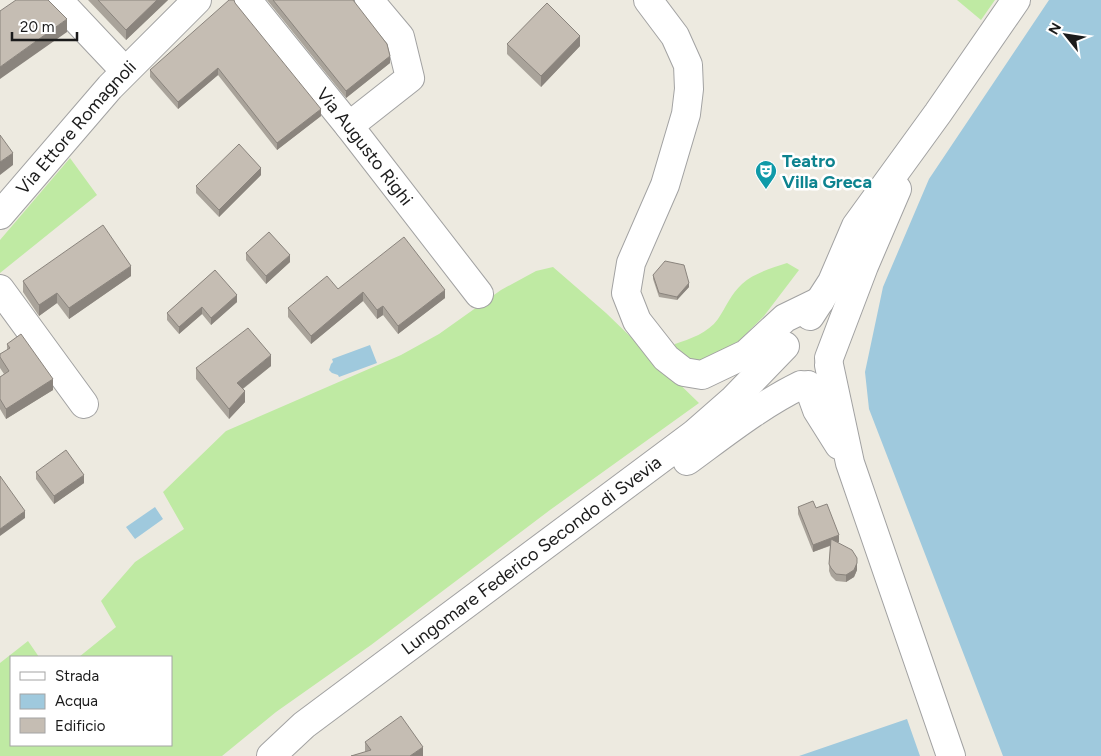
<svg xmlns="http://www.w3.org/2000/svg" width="1101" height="756" viewBox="0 0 1101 756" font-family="Figtree,sans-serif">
  <rect width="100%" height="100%" fill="#edeae0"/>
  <path fill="#bfeaa3" d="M957 0H995L981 20Z
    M70 158 97 195 0 273V240Z
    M787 263 799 270 764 316 736 344 699 364 670 351 675 344C690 339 708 333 718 319 726 307 731 294 742 284 754 273 772 268 787 263Z
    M553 267 606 313 699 403 550 510 371 645 276 712 222 756H0V663L28 641 39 657H11V745H171V657H79L116 627 101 601 135 562 184 529 163 492 226 431 401 355 439 334 501 290 536 271Z"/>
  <path fill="#9fc9dd" d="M1049 0H1101V756H1003L869 409 865 372 883 287 929 179Z
    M370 345 377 363 339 377 338 375 332 373 329 370 331 364 333 362 332 359Z
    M155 507 163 519 135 539 126 527Z
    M907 719 920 756H799Z"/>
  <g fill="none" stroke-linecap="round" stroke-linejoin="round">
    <g stroke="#a2a2a2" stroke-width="30">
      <g id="minor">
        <path d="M58 0 125 71"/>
        <path id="s1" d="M247 0 349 126 479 294"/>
        <path d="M648 0 675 36 688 65 689 89 686 114 665 185 631 263 626 293 637 321 666 358 684 372 702 375 746 354 785 318 820 301"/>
        <path d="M349 126 410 78 400 37 369 0"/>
        <path id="s2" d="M0 215 110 87 197 0"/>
        <path d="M0 289 84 404"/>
        <path d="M810 316 832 282 856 226 938 113 1016 0"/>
        <path d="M829 358 864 266 897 189"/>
        <path d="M829 365 850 463 951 756"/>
        <path d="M808 385 817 410 839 445"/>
        <path d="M687 461C724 434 760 405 801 385"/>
        <path id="s3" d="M271 756 304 725 694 434 734 399 785 346"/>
      </g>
    </g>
    <use href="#minor" stroke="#fff" stroke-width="28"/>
  </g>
  <path fill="#a9a39a" d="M88 0H168L126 40Z
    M267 0H353L390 63 346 98Z
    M235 3 321 116 277 150 218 75 178 109 150 77V70Z
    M507 44 580 46 541 87 507 54Z
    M261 175 219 217 196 193V186Z
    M246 253 290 262 266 284 246 260Z
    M215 270 237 302 211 325 202 314 179 334 167 320V313Z
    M653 275 689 287 677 300 659 297 653 279Z
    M131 276 69 319 57 303 39 316 23 292V281Z
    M338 289 445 298 398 334 383 315 377 319 363 301 311 344 288 317V308Z
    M7 344 53 390 6 419 0 409V377L4 374 0 368V354L7 350Z
    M271 366 243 389 245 402 229 419 196 379V368Z
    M36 472 84 483 54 504 36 479Z
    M798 507 816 508 839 542 837 543 857 570 854 577 846 582 836 581 831 576 829 571 830 546 813 552 798 514Z
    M365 742 423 756H351L365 752Z"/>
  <path fill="#8a847d" d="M157 0H168L126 40V30Z
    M67 19V32L0 79V67Z
    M580 36V46L541 87V76Z
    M390 56V63L346 98V91Z
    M218 68V75L178 109V102Z
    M321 109V116L277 150V143Z
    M13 153V165L0 175V162Z
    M261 168V175L219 217V210Z
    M290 255V262L266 284V276Z
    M131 266V276L69 319V308Z
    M689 283V287L677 300V297Z
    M445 290V298L398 334V326Z
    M363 292V301L311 344V336Z
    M57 293V303L39 316V305Z
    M237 295V302L211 325V318Z
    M383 306V315L377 319V310Z
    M202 307V314L179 334V327Z
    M271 355V366L237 393V383Z
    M53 379V390L6 419V409Z
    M245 391V402L229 419V409Z
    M84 475V483L54 504V496Z
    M25 511V518L0 536V529Z
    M839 535V542L813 552V545Z
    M857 563V570L854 577 846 582V575Z
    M423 747V756H410Z"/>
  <path fill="#c5bdb3" stroke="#8a847d" d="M16 0H48L67 19 0 67V11Z
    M98 0H157L126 30Z
    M229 0H234L235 3 321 109 277 143 218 68 178 102 150 70Z
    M273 0H353L387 44 390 56 346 91Z
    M547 3 580 36 541 76 507 44Z
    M0 135 13 153 0 162Z
    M239 144 261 168 219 210 196 186Z
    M103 225 131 266 69 308 57 293 39 305 23 281Z
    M269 232 290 255 266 276 246 253Z
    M404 237 445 290 398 326 383 306 377 310 363 292 311 336 288 308 327 276 338 289Z
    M665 261 684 265 689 283 677 297 659 293 653 275Z
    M215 270 237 295 211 318 202 307 179 327 167 313Z
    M248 328 271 355 237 383 245 391 229 409 196 368Z
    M21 334 53 379 6 409 0 399V377L9 371 0 357V354L10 348 7 344Z
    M66 450 84 475 54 496 36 472Z
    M0 476 25 511 0 529Z
    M813 501 816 508 827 504 839 535 813 545 798 507Z
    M831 539 852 550 857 558V563L854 570 846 575 836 574 831 568 829 564Z
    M401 716 423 747 410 756H351L371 750 365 742Z"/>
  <defs>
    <g id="theatre-pin" transform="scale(1.125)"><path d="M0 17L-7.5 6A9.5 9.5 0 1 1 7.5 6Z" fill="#0f9aa8" stroke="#fff"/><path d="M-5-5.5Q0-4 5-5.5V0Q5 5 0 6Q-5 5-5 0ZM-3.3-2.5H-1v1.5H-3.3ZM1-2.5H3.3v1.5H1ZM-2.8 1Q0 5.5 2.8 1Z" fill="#fff"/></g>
  </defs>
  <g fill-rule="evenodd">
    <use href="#theatre-pin" x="766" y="171"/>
  </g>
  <g text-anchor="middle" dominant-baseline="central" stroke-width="5" stroke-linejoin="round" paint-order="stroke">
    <g font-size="18" fill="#1b1b1b" stroke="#fff">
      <text stroke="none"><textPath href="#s2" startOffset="116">Via Ettore Romagnoli</textPath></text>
      <text stroke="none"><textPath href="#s1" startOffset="188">Via Augusto Righi</textPath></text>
      <text stroke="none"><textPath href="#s3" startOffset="329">Lungomare Federico Secondo di Svevia</textPath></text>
    </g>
    <g font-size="18" font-weight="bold" fill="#0d838f" stroke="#fff" text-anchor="start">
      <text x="782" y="161">Teatro<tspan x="782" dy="21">Villa Greca</tspan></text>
    </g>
  </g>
  <rect x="10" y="656" width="162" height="90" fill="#ffffff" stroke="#a4a4a4"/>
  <rect x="20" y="672" width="25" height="8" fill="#ffffff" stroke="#a4a4a4"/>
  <text x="55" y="681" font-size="15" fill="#1b1b1b">Strada</text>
  <rect x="20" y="694" width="25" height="15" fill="#9fc9dd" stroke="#a4a4a4"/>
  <text x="55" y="706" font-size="15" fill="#1b1b1b">Acqua</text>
  <rect x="20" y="718" width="25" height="15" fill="#c5bdb3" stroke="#a4a4a4"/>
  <text x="55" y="731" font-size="15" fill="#1b1b1b">Edificio</text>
  <g transform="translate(1066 35) rotate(300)" stroke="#ffffff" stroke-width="4" paint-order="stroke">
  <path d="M0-4L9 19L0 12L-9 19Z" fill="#1b1b1b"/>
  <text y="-8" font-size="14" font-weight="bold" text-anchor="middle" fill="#1b1b1b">N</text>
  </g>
  <path d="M12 32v8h65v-8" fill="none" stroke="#1b1b1b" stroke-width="2.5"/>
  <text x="20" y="32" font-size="15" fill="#1b1b1b" stroke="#ffffff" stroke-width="4" paint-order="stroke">20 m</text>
</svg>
